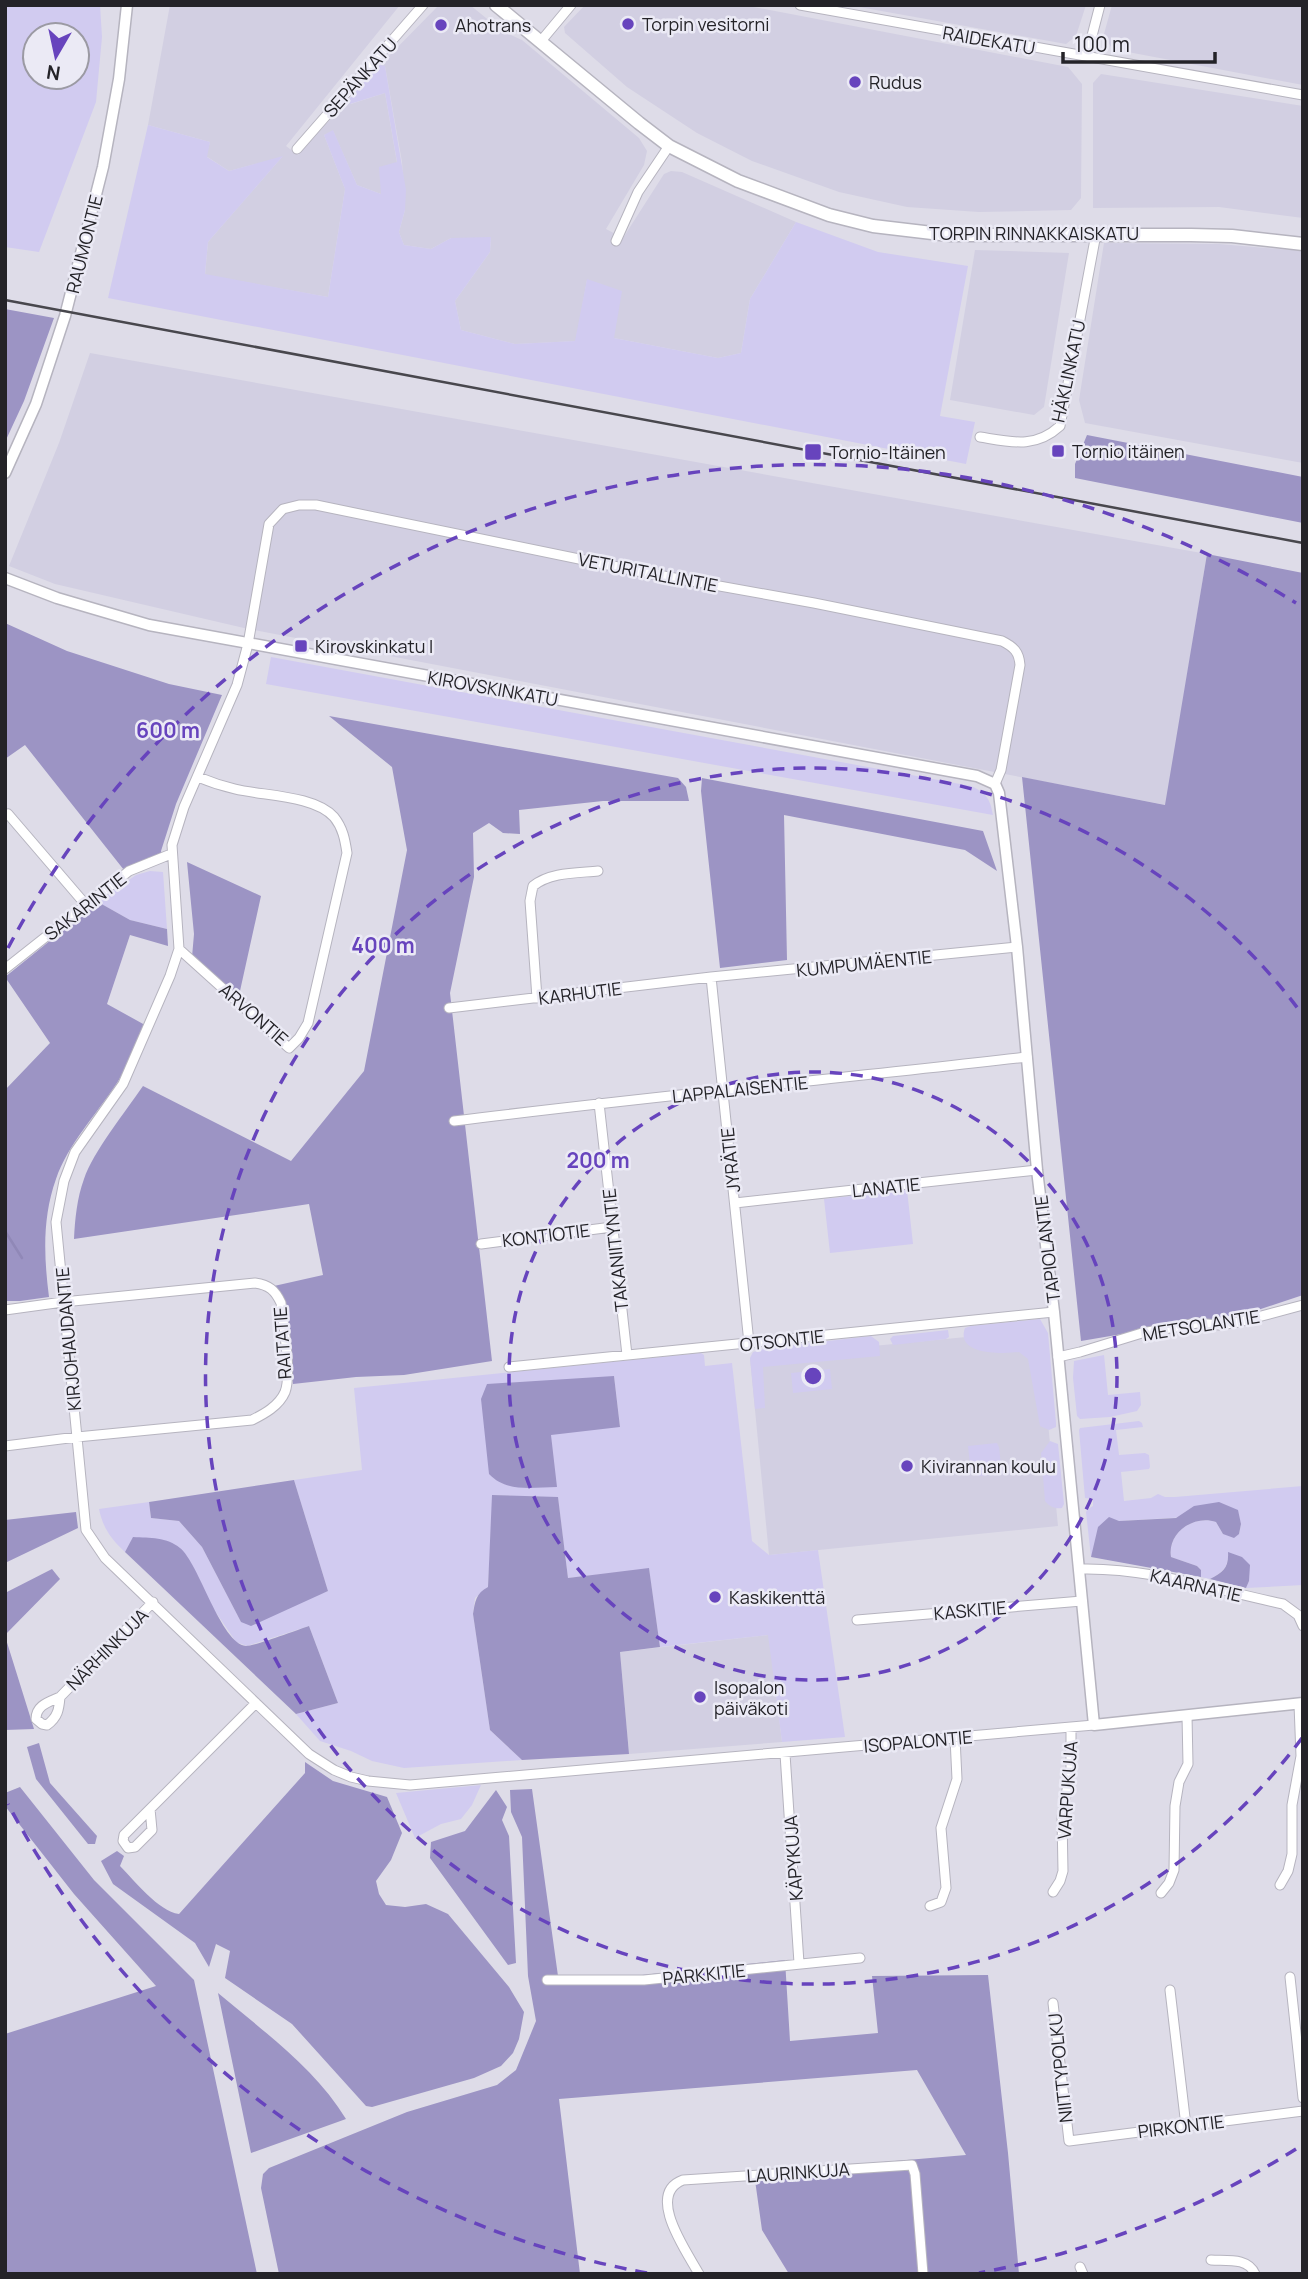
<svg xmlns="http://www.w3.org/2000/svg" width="1308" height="2279" viewBox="0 0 1308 2279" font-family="Manrope,sans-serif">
  <rect width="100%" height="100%" fill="#dedce8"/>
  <path fill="#d2cfe2" d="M170 5H400L286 146 298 155 350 98 351 104 385 93 397 163 381 194 357 185 333 131 324 135 345 189 328 297 205 275 208 242 282 157 229 171 206 156 210 142 148 125Z
    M439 5H470L502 31 522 40 639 138 647 151 644 165 606 229 623 238 664 174 671 171 682 172 796 222 750 299 741 353 718 358 614 338 587 280 576 341 515 344 461 330 455 301 490 252 491 238H451L431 249 404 245 399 232 405 210 402 162 385 66 380 65Z
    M585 5H743L1068 67 1082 84 1081 198 1071 210 979 212 907 207 839 192 752 161 697 133 627 87 565 33 564 27Z
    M848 5H1086L1076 36 1066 44Z
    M1112 5H1303V85L1112 49 1104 34Z
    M1101 74 1303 106V218L1219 207 1093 208V83Z
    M1104 243 1219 244 1303 251V463L1085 423 1079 400Z
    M975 250 1069 253 1044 407 1034 415 950 400Z
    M90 353 1207 554 1166 805 244 628 55 584 9 566 59 443Z
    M1039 1330 1058 1526 769 1555 750 1358Z
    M769 1635 782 1742 629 1754 620 1652Z"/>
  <path fill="#d1cbf0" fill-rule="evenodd" d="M5 5H100L102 37 96 102 39 252 5 247ZM35 35H77V77H35Z
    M380 65 385 66 406 190 405 210 399 232 404 245 431 249 451 238 491 237 490 252 455 301 461 330 515 344 575 341 587 279 622 291 614 338 718 358 741 353 750 299 796 222 878 252 968 266 940 416 975 422 966 464 108 298 148 125 210 142 207 157 229 171 283 156 208 242 205 274 328 297 345 189 324 135 333 130 357 185 381 194 379 167 397 162 385 93 350 104V98Z
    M271 657 971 786C986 793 990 798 993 815L266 684Z
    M150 871 163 872 167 929 130 920 98 902 136 875Z
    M907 1190 913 1244 830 1253 824 1199Z
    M1040 1319 1048 1333 1056 1423V1427L1049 1430 1040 1426 1028 1359 1019 1352C1002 1354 955 1355 965 1328L971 1326Z
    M948 1330 949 1337 946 1339 893 1345 890 1339 893 1336Z
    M871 1336 879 1342 880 1356 763 1367 765 1408 755 1409 750 1358 753 1352 768 1348Z
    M701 1353 704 1355 705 1366 732 1363 752 1541 769 1555 818 1550 845 1737 782 1742 768 1635 660 1647 649 1569 568 1578 558 1498 493 1495 488 1587 475 1598 473 1614 490 1730 522 1760 404 1768 372 1761 351 1751 320 1741 296 1714 338 1703 309 1626 247 1646 236 1642 217 1614 134 1537 125 1552C111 1539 103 1528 99 1509L149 1502 151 1518 179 1521 202 1547 241 1622 328 1591 294 1480 362 1470 354 1388ZM614 1376 620 1426 551 1434Z
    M1104 1355 1108 1395 1140 1392 1141 1405 1137 1411 1110 1417 1080 1419 1077 1416 1073 1378 1074 1361Z
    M830 1369 832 1389 793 1393 791 1373Z
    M1139 1421 1142 1423 1143 1427 1116 1430 1119 1455 1145 1453 1149 1455 1150 1467 1149 1469 1121 1472 1124 1501 1151 1498 1158 1494 1165 1497H1175L1303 1486V1585L1246 1588 1249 1581 1228 1553C1229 1568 1222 1572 1210 1579L1201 1577V1570L1197 1566 1171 1557C1167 1533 1194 1514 1216 1522L1223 1534H1239L1241 1524 1238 1514 1119 1521 1109 1518 1091 1557 1086 1512 1088 1509 1093 1506V1499L1085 1498 1079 1430 1080 1428Z
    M1050 1441 1058 1444 1064 1504 1062 1508C1055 1509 1050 1507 1045 1501L1041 1453Z
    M997 1443 999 1447 1002 1474 980 1476 971 1474 968 1446Z
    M481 1785 472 1805 461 1819 441 1824 415 1838 396 1793Z"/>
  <path fill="#9c94c4" d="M5 309 54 318 24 401 5 442Z
    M1087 435 1303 477V523L1075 478V464Z
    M1207 554 1303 573V1295L1252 1312 1081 1341 1022 777 1165 805Z
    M5 623 67 651 169 684 222 695 176 804 161 851 162 857H150L124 870 25 745 5 759Z
    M329 716 678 778 686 787 689 801H603L519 810 520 834 503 833 489 823 473 833 474 877 450 993 492 1361 404 1375 356 1377 293 1384 285 1303 274 1286 323 1275 309 1204 74 1239C75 1219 77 1198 84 1179 93 1152 126 1111 143 1086L291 1161 364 1071 407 850 392 767Z
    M702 778 983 831 997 871 965 850 784 815 787 960 720 968 701 791Z
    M187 862 261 896 238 1000 192 957 194 934Z
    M98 902 130 920 167 929 168 946 130 935 107 1004 145 1025C136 1044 128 1066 117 1083 96 1115 68 1144 56 1179 42 1218 44 1258 49 1297L20 1301H5V1090L50 1043 5 977Z
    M614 1376 620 1427 551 1435 557 1487C533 1487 507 1493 489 1474L481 1399 487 1384Z
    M294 1480 328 1591 251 1626 241 1622 202 1547 179 1521 151 1518 149 1502Z
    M492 1495 558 1497 568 1578 649 1568 660 1647 620 1652 629 1754 522 1760 490 1730 473 1614C475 1602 476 1593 488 1587Z
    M1219 1502 1238 1510 1241 1524 1239 1534 1234 1538 1223 1534 1216 1522C1194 1514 1167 1533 1171 1557L1197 1566 1201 1570V1577L1091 1557 1098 1527 1109 1517 1119 1521 1176 1518 1194 1506Z
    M76 1512 78 1528 5 1563V1520Z
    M133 1537C150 1538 167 1537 180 1548 199 1563 221 1644 246 1646 255 1646 297 1630 309 1626L338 1703 296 1714 125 1552Z
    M1228 1552 1242 1557 1250 1565 1249 1581 1246 1588 1210 1579C1223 1572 1229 1568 1228 1552Z
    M52 1569 60 1579 5 1635V1593Z
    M5 1636 34 1729 5 1730Z
    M39 1743 50 1783 97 1836 95 1844H88L36 1779 27 1747Z
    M305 1762 333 1781 387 1797 402 1833 391 1860 376 1881 379 1894 386 1905 405 1907 426 1904 448 1914 509 1987 524 2012 519 2039 513 2053 501 2066 474 2078 372 2107 366 2106 292 2024 225 1978 230 1951 216 1944 209 1967 195 1943 113 1884 101 1861 117 1851 124 1856 120 1866C135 1881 158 1911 179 1914L305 1773Z
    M20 1787 94 1880 194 1980 257 2274H5V2034L156 1986 74 1894 5 1806V1793Z
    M532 1789 558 1976 642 1975 785 1960 790 2041 878 2033 872 1976 988 1975 1008 2153 1019 2274H789L762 2230 754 2173 966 2155 917 2070 559 2099 580 2274H279L261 2188 263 2174 269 2168 407 2112 497 2085 516 2070 536 2021 528 1976 522 1837 511 1812 510 1790Z
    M496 1790 507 1807 502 1820 509 1836 516 1963 508 1965 430 1858 431 1842 465 1831Z
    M218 1993C263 2031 315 2068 346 2119L251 2153Z"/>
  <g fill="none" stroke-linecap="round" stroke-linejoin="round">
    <path stroke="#9088b7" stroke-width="2.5" d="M5 1231 22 1258"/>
    <g stroke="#b6b4bf" stroke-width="11">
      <path id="minor" d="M800 5 1303 95
        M541 41 571 5
        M1087 55 1100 5
        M297 149 423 5
        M616 241 638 192 669 146
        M980 437C1011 442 1035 449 1060 426L1096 234
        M995 784 1001 770 1020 665C1019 652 1014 647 1002 641L814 603 647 573 316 505H299L283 509 269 524 248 644 237 685 184 807 172 845 179 949 170 976 123 1084 75 1152 64 1181 56 1222 86 1530 105 1558 309 1754 334 1770 351 1777 368 1781 410 1785 1094 1725
        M5 816 8 814 86 905
        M179 949 289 1048 299 1038 308 1023 347 853C345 840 343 828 334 817 314 795 263 796 235 789 222 786 210 782 198 777
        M5 969 129 871 171 854
        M711 977 749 1343
        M537 998 530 901 533 886C550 872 577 873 598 871
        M449 1008 711 977 1017 947
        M599 1103 627 1355
        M454 1121C645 1097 836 1079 1027 1057
        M735 1203 1037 1170
        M481 1244 612 1227
        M5 1310 63 1302 255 1283C269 1285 275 1290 281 1303 283 1323 292 1374 285 1392 279 1406 264 1414 252 1420L77 1437 5 1446
        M1058 1357 1080 1352 1142 1333 1197 1323 1219 1325 1239 1322 1303 1305
        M509 1367 1054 1312
        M1079 1569C1148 1567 1216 1590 1283 1604L1298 1615 1303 1626
        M857 1620 1082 1601
        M60 1697C59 1709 58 1717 47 1725L42 1724 36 1719C36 1705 49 1702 60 1697L153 1602
        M785 1754 799 1963
        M150 1809 152 1830 135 1847 128 1848 123 1841 124 1835 256 1703
        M1280 1885 1288 1871 1292 1854V1805L1301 1756 1299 1704
        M1053 1892 1060 1881 1063 1871 1062 1817 1071 1768V1727
        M1161 1893 1169 1883 1174 1870 1175 1806 1179 1782 1188 1764 1187 1716
        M930 1906 941 1902 946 1888 941 1828 957 1779 955 1738
        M1290 1977 1303 2098
        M547 1980H644L860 1958
        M1170 1990 1186 2126
        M1053 2003 1069 2141 1303 2111
        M1211 2260C1226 2261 1248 2257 1255 2274
        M1080 2267 1083 2274
        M699 2274C687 2252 645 2194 683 2180L912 2165 915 2174 923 2274"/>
    </g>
    <g stroke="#b6b4bf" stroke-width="13">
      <path id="tertiary" d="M5 473 36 404 65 316 103 167 119 79 127 5
        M5 578 57 598 149 625 977 776 995 784 999 793 1017 947 1037 1170 1054 1312 1094 1725 1303 1703"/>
    </g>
    <g stroke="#b6b4bf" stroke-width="15">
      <path id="secondary" d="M496 5 639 123 669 146 738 181 829 215 873 226 949 235H1191L1232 236 1303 244"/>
    </g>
    <use href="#minor" stroke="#fff" stroke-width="9"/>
    <use href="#tertiary" stroke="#fff" stroke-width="10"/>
    <use href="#secondary" stroke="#fff" stroke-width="12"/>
    <path stroke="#48474d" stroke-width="2.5" d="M5 300 1303 543"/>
  </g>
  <g fill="none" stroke="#6744bd" stroke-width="3.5" stroke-dasharray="12 9">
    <circle cx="813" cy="1376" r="304"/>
    <path d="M1302 1738A608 608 0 1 1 1302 1014"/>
    <path d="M1296 2149A912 912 0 0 1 979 2273M647 2273A912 912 0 0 1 8 1804M8 948A912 912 0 0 1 1296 603"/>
  </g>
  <g fill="#6744bd" stroke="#ebeaf5" stroke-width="2.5">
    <circle cx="628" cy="24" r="7"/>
    <circle cx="441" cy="25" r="7"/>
    <circle cx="855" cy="82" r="7"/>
    <rect x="1051" y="444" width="14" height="14" rx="3.5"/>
    <rect x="804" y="443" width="18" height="18" rx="3.5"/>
    <rect x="294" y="639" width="14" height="14" rx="3.5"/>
    <circle cx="907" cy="1466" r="7"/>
    <circle cx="715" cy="1597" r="7"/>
    <circle cx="700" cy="1697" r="7"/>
  </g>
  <g text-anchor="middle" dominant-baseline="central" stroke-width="5" stroke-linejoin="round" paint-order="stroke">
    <g font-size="18" fill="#242328" stroke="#ebeaf5" text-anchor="start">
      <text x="642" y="24">Torpin vesitorni</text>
      <text x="455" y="25">Ahotrans</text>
      <text x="869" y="82">Rudus</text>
      <text x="1072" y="451">Tornio itäinen</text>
      <text x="829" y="452">Tornio-Itäinen</text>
      <text x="315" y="646">Kirovskinkatu I</text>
      <text x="921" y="1466">Kivirannan koulu</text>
      <text x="729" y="1597">Kaskikenttä</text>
      <text x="714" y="1687">Isopalon<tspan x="714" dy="21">päiväkoti</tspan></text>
    </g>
    <g font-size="18" fill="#242328" stroke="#ebeaf5">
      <text transform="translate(989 40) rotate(10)">RAIDEKATU</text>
      <text transform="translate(360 77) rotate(-48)">SEPÄNKATU</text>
      <text x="1034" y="233">TORPIN RINNAKKAISKATU</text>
      <text transform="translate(84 244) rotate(-76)">RAUMONTIE</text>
      <text transform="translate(1068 371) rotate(-78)">HÄKLINKATU</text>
      <text transform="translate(648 572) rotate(11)">VETURITALLINTIE</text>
      <text transform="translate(493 688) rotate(10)">KIROVSKINKATU</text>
      <text transform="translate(85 906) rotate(-38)">SAKARINTIE</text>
      <text transform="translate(864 963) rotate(-6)">KUMPUMÄENTIE</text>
      <text transform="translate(580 993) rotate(-7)">KARHUTIE</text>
      <text transform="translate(254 1014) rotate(41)">ARVONTIE</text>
      <text transform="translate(740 1089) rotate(-6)">LAPPALAISENTIE</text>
      <text transform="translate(730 1160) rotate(-96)">JYRÄTIE</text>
      <text transform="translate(886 1187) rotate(-6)">LANATIE</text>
      <text transform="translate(546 1235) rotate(-7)">KONTIOTIE</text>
      <text transform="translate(1047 1249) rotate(-97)">TAPIOLANTIE</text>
      <text transform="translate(615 1250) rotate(-96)">TAKANIITYNTIE</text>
      <text transform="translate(1201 1325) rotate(-9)">METSOLANTIE</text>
      <text transform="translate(68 1339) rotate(-95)">KIRJOHAUDANTIE</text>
      <text transform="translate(782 1340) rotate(-6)">OTSONTIE</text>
      <text transform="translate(282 1343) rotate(-94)">RAITATIE</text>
      <text transform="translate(1196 1585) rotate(13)">KAARNATIE</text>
      <text transform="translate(970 1610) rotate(-5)">KASKITIE</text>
      <text transform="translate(107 1649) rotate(-45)">NÄRHINKUJA</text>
      <text transform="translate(918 1741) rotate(-5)">ISOPALONTIE</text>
      <text transform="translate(1067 1790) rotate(-86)">VARPUKUJA</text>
      <text transform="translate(793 1858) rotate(-94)">KÄPYKUJA</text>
      <text transform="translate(704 1974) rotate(-6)">PARKKITIE</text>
      <text transform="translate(1060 2068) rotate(-96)">NIITTYPOLKU</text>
      <text transform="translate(1181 2126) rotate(-7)">PIRKONTIE</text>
      <text transform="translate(798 2172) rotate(-4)">LAURINKUJA</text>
    </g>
  </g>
  <circle cx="813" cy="1376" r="10" fill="#6744bd" stroke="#ebeaf5" stroke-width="3.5"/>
  <g font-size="21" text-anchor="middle" font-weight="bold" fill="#6744bd" stroke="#ebeaf5" stroke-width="5" stroke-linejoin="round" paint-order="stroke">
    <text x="168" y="738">600 m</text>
    <text x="383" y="953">400 m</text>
    <text x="598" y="1168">200 m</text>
  </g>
  <rect width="1308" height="2279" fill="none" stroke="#242328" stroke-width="14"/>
  <g transform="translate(56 56) rotate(189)"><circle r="33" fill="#ebeaf5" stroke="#9b9aa3" stroke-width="2"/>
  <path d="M0-5L12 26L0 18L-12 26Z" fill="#6744bd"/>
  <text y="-10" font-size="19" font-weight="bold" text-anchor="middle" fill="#242328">N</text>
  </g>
  <path d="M1063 52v10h152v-10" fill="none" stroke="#242328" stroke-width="3.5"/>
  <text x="1074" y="52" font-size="21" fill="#242328" stroke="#ebeaf5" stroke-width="5" paint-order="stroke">100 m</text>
</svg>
